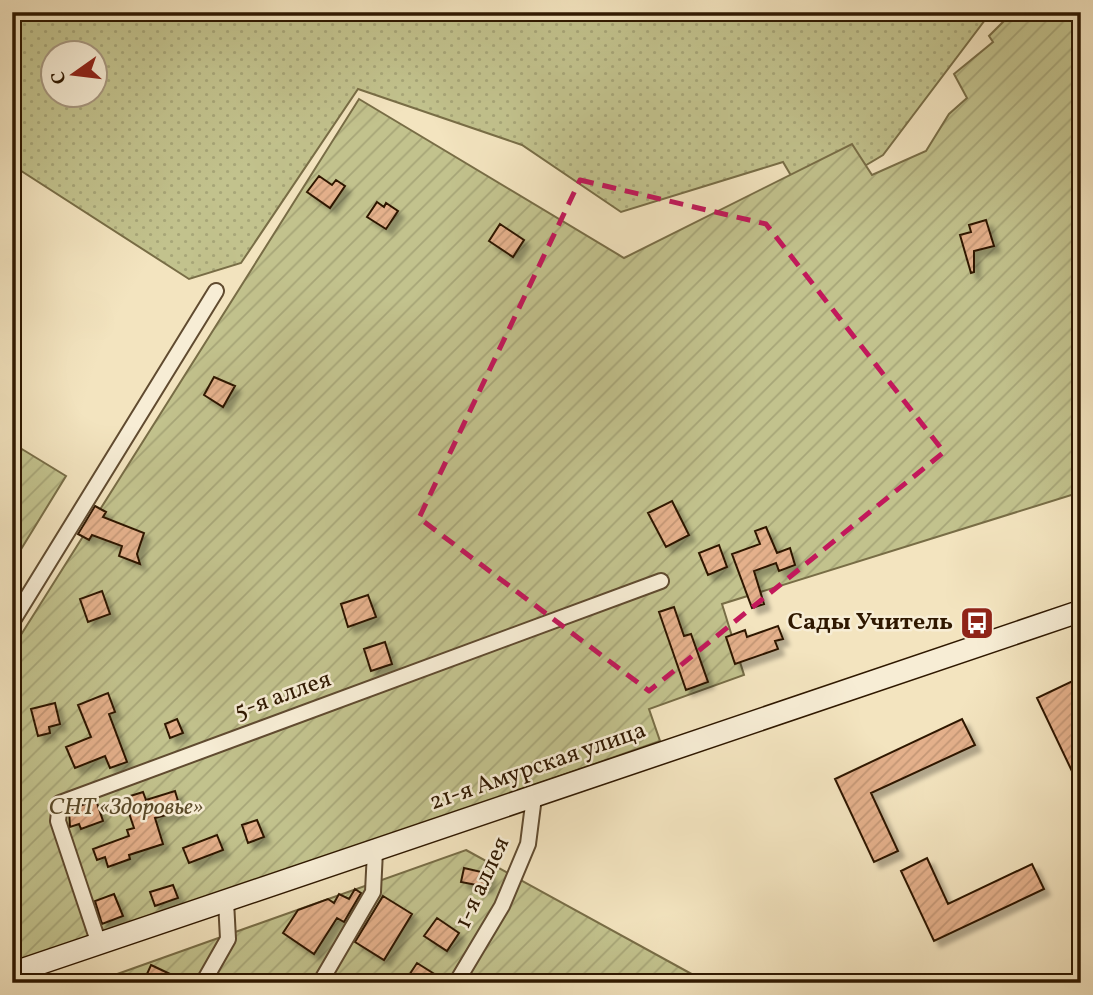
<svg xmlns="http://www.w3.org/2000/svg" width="1093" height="995" viewBox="0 0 1093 995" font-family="Vollkorn,serif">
  <defs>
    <pattern id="grass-dots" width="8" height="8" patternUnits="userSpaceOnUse" patternTransform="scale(1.75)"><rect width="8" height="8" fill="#c2c28d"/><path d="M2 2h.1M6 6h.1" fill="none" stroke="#a7a678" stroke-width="1.8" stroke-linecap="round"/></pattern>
    <pattern id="garden-furrows" width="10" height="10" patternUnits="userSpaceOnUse" patternTransform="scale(1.75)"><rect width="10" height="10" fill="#c2c28d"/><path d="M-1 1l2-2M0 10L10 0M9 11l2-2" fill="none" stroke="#a7a678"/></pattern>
    <pattern id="building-hatch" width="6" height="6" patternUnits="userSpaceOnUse" patternTransform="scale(1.75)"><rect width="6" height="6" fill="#e4b08b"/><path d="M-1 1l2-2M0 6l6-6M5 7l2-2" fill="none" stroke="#c49776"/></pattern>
    <filter id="shadow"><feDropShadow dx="6" dy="6" stdDeviation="2" flood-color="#0004"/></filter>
  </defs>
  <rect width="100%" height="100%" fill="#f3e4bf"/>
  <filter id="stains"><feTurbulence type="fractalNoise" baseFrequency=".00286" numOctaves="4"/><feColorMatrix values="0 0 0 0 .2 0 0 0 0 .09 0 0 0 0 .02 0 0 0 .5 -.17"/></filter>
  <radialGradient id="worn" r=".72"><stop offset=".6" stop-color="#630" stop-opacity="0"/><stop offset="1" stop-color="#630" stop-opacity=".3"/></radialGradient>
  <path fill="url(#grass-dots)" stroke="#786d46" stroke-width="2" fill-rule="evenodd" d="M12 12H991L883 155 806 201 783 162 621 212 522 145 358 89 241 263 189 279 12 165ZM52 52H94V94H52Z"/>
  <path fill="url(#garden-furrows)" stroke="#786d46" stroke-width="2" d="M1013 12H1081V492L722 604 744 675 649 709 660 741 12 968V649L359 99 624 258 852 144 872 175 926 151 949 114 967 98 954 74 993 42 989 36Z
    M12 443 66 476 12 564Z
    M466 850 708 983H92Z"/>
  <path fill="url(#building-hatch)" stroke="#2f1800" stroke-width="2" filter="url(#shadow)" d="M319 176 332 185 336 180 345 186 330 208 307 192Z
    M377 202 384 207 386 203 398 211 386 229 367 217Z
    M986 220 994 246 974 251V272L971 273 960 235 971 232 969 225Z
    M500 224 524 240 513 257 489 241Z
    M214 377 235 386 223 407 204 395Z
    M672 501 689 535 666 547 648 513Z
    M95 506 106 512 103 517 144 533 137 554 140 564 119 556 122 546 92 535 89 540 78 534Z
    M766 527 777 553 790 548 795 565 779 571 776 563 754 571 764 604 752 608 732 554 760 544 755 531Z
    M719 545 727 567 708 575 699 553Z
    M102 591 110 614 88 622 80 599Z
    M368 595 376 617 348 627 341 604Z
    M674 607 684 636 691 634 708 682 686 690 659 612Z
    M778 626 783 639 775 641 778 649 735 664 726 637 745 630 747 637Z
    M385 642 392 664 371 671 364 649Z
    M1081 677V708L1075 711 1081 723V790L1037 698Z
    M108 693 115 712 109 714 127 762 110 768 105 756 75 768 66 747 91 737 78 705Z
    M55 703 60 724 49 727 50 733 38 736 31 709Z
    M177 719 183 733 170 738 165 724Z
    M962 719 975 745 871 793 898 851 874 862 835 779Z
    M175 791 181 811 155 818 163 844 129 855 130 859 108 867 105 857 97 860 93 849 129 836 127 830 134 828 124 798 143 792 146 800Z
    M96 800 103 821 81 829 79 824 70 827 69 810Z
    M257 820 264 837 248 843 242 825Z
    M217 835 223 850 189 863 183 848Z
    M927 858 948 904 1032 864 1044 889 934 941 901 871Z
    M464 868 490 874 487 887 461 882Z
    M173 885 178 898 155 906 150 892Z
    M355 889 361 893 344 922 337 918 314 954 283 933 298 910 328 899 334 903 339 894 349 899Z
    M114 894 123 916 102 924 95 901Z
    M383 896 412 914 384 960 355 942Z
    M437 918 459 933 447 951 424 936Z
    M417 963 447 982 446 983H404Z
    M151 965 189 983H143Z"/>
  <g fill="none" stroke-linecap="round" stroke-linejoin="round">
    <g stroke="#604b30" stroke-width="18">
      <path id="minor" d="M12 622 216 291
        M99 944 58 821 60 803 661 581
        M203 983 228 939 226 901
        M320 983 373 892 375 851
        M456 983 502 906 528 844 534 797"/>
    </g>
    <g stroke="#2f1800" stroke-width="24">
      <path id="secondary" d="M12 973 1081 611"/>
    </g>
    <use href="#minor" stroke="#f7edd5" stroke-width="14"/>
    <use href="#secondary" stroke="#f7edd5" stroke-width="21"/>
  </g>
  <path fill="none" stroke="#c2185b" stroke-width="5" stroke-dasharray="14 9" stroke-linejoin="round" d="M580 180 766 224 944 452 649 691 419 518Z"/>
  <defs>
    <g id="bus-square" transform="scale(1.75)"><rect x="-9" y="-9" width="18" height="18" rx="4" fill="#8f2418" stroke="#f7edd5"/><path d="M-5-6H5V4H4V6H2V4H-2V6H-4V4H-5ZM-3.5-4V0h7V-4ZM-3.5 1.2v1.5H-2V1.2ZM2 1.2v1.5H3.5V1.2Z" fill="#fff"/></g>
  </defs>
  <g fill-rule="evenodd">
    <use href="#bus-square" x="977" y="623"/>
  </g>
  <g text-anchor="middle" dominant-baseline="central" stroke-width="5" stroke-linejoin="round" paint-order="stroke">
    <g font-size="24" font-weight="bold" fill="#2f1800" stroke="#f7edd5" text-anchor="end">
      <text x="953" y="623">Сады Учитель</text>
    </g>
    <g font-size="24" fill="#2f1800" stroke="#f7edd5">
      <text transform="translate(283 696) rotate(-20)">5-я аллея</text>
      <text transform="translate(538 767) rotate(-19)">21-я Амурская улица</text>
      <text transform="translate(483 883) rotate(-65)">1-я аллея</text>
    </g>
    <g font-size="24" font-style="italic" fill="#5b4b2a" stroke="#f7edd5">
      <text x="126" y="808">СНТ «Здоровье»</text>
    </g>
  </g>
  <rect width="1093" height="995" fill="none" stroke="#f3e4bf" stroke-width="42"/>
  <rect x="14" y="14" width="1065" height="967" fill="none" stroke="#2f1800" stroke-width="3.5"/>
  <rect x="21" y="21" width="1051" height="953" fill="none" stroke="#2f1800" stroke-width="2"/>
  <g transform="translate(74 74) rotate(256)"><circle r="33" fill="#f7edd5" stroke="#a79880" stroke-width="2"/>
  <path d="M0-5L12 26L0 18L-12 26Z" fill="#8f2418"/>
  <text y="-10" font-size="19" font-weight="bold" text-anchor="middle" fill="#2f1800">С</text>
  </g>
  <rect width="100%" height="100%" filter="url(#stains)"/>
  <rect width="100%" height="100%" fill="url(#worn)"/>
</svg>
